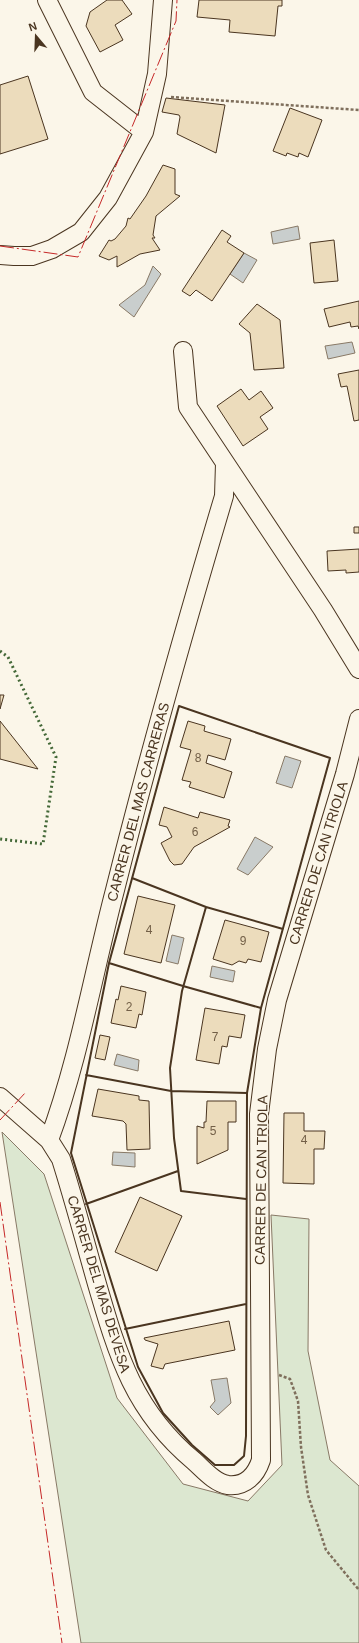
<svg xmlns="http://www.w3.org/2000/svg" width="359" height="1643" viewBox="0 0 359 1643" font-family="Arial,sans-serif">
  <rect width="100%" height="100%" fill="#fbf6e9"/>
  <path fill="#dce7d0" stroke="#887966" d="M2 1132 44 1174 117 1398 183 1484 248 1501 282 1465 271 1215 309 1219 308 1351 330 1460 359 1486V1643H81Z"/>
  <path fill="#c9cecd" stroke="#887966" d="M298 226 300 239 273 244 271 232Z
    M244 253 257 260 243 283 230 274Z
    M153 266 161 274 134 317 119 305 145 285Z
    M352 342 355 353 328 359 325 346Z
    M285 756 301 761 292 788 276 783Z
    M255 837 273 847 248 875 237 869Z
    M172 935 184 938 178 964 166 961Z
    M212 966 235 971 233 982 210 977Z
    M117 1054 139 1060 138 1071 114 1065Z
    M113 1152 135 1153V1167L112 1165Z
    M227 1378 231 1403 218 1415 210 1407 215 1401 211 1380Z"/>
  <path fill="#ecdcbc" stroke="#4a3520" d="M107 0H122L132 14 115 25 123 40 100 52 86 26 90 12Z
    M199 0H282V6H278L275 36 229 32 230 20 197 17Z
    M28 76 48 139 0 154V85Z
    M166 98 225 105 216 153 177 134 180 117 179 115 162 112Z
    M290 108 322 120 308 157 299 153 298 157 287 153 286 156 273 151Z
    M163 165 175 169V194L180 196 156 216 153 235 155 238H152L160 250 140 254 117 267V256L109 260 99 256 109 240 111 241 115 239 126 226 128 218 130 219 146 196Z
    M222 230 231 236 227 242 244 253 212 301 196 290 190 296 182 291Z
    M334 240 338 281 314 283 310 243Z
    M359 301V329L358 326 351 327 350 322 329 327 324 309Z
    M257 304 280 320 284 368 254 370 250 333 239 324Z
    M359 370V420L354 421 347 386 341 387 338 374Z
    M241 389 249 400 261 391 273 408 260 417 268 429 243 446 217 406Z
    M354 527H359V533H354Z
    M359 549V572L346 573V570L328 571 327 551Z
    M0 695H4L0 709Z
    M0 721 38 769 0 759Z
    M188 721 205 726 204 731 231 739 225 760 208 755 206 763 232 772 224 798 189 787 191 782 182 780 191 750 180 747Z
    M164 807 198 818 200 812 230 820 228 826 230 827 194 847 182 864 174 865 170 861 161 843 172 837 167 827 159 825Z
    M138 896 175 905 161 963 124 954Z
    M225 920 269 932 261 962 248 959 246 963 239 961 232 965 213 959Z
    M121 986 146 992 142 1015 139 1014 136 1028 111 1023 116 999 118 1000Z
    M205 1008 245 1015 241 1038 229 1036 227 1047 222 1046 219 1064 196 1060Z
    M100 1035 110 1037 105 1060 95 1058Z
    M98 1089 139 1096V1100L149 1101 150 1149 127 1150 126 1124 123 1121 92 1116Z
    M207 1101H236V1122H228V1150L197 1164V1126L204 1128V1122H206Z
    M284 1113H304V1131H325L324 1149H314V1184L283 1183Z
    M140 1197 182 1216 157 1271 115 1252Z
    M229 1321 235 1350 165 1364 163 1369 151 1366 158 1344 145 1340 144 1338Z"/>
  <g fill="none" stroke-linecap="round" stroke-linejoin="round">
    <g stroke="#4a3520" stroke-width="20">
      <path id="street" d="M47 0 93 92 144 132
        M0 255 14 256H32L52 249 81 232 108 198 144 132 157 74 163 0
        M183 351 188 407 323 610 359 669
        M0 1097 49 1140 61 1159C74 1200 85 1242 97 1284 118 1356 134 1411 194 1461 204 1470 215 1483 228 1485 245 1487 256 1475 261 1460L259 1114 267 1049 277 1000 345 774 359 719
        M49 1140C79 1059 93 974 115 890 148 758 185 627 224 496L225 463"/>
    </g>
    <path stroke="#7f6f5c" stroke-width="2.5" stroke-dasharray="3 2" stroke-linecap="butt" d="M171 97 359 110
      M279 1375 290 1379 298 1401 301 1447 308 1495 326 1550 359 1590"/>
    <use href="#street" stroke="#fbf6e9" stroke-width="18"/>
    <path stroke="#436837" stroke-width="3" stroke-dasharray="2 3" stroke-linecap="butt" d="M0 651 8 657 56 757 43 844 0 839"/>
    <path stroke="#4a3520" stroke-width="2" d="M179 706 330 758 261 1008 247 1093 246 1436 244 1456 234 1465H215L192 1445 163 1413 138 1367 71 1153 109 963Z
      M132 878 206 907 182 991 170 1068 174 1138 181 1191 246 1199
      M206 907 283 929
      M109 963 183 986 261 1008
      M86 1075 171 1091 247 1093
      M86 1204 178 1171
      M125 1329 246 1304"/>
    <path stroke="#c62828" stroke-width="1" stroke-dasharray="14 3 2 3" stroke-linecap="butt" d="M0 246 78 257 176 21 177 0
      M0 1120 26 1092
      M0 1202 62 1643"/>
  </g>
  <g text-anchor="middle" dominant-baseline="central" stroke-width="3" stroke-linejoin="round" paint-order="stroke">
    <g font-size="12" fill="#725f47">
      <text x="198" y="758">8</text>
      <text x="195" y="832">6</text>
      <text x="149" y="930">4</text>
      <text x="243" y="941">9</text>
      <text x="129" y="1007">2</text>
      <text x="215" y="1037">7</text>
      <text x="213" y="1131">5</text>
      <text x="304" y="1140">4</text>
    </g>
    <g font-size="14" fill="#4a3520" stroke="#fbf6e9">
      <text transform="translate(138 802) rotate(-75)">CARRER DEL MAS CARRERAS</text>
      <text transform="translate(318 863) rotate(-73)">CARRER DE CAN TRIOLA</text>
      <text transform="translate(261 1180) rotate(-89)">CARRER DE CAN TRIOLA</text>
      <text transform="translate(99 1284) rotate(73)">CARRER DEL MAS DEVESA</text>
    </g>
  </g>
  <g transform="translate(36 36) rotate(341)" stroke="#fbf6e9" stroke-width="3" paint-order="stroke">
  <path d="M0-3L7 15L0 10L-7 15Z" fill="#4a3520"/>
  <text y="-6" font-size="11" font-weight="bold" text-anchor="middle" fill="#4a3520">N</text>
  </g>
</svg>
